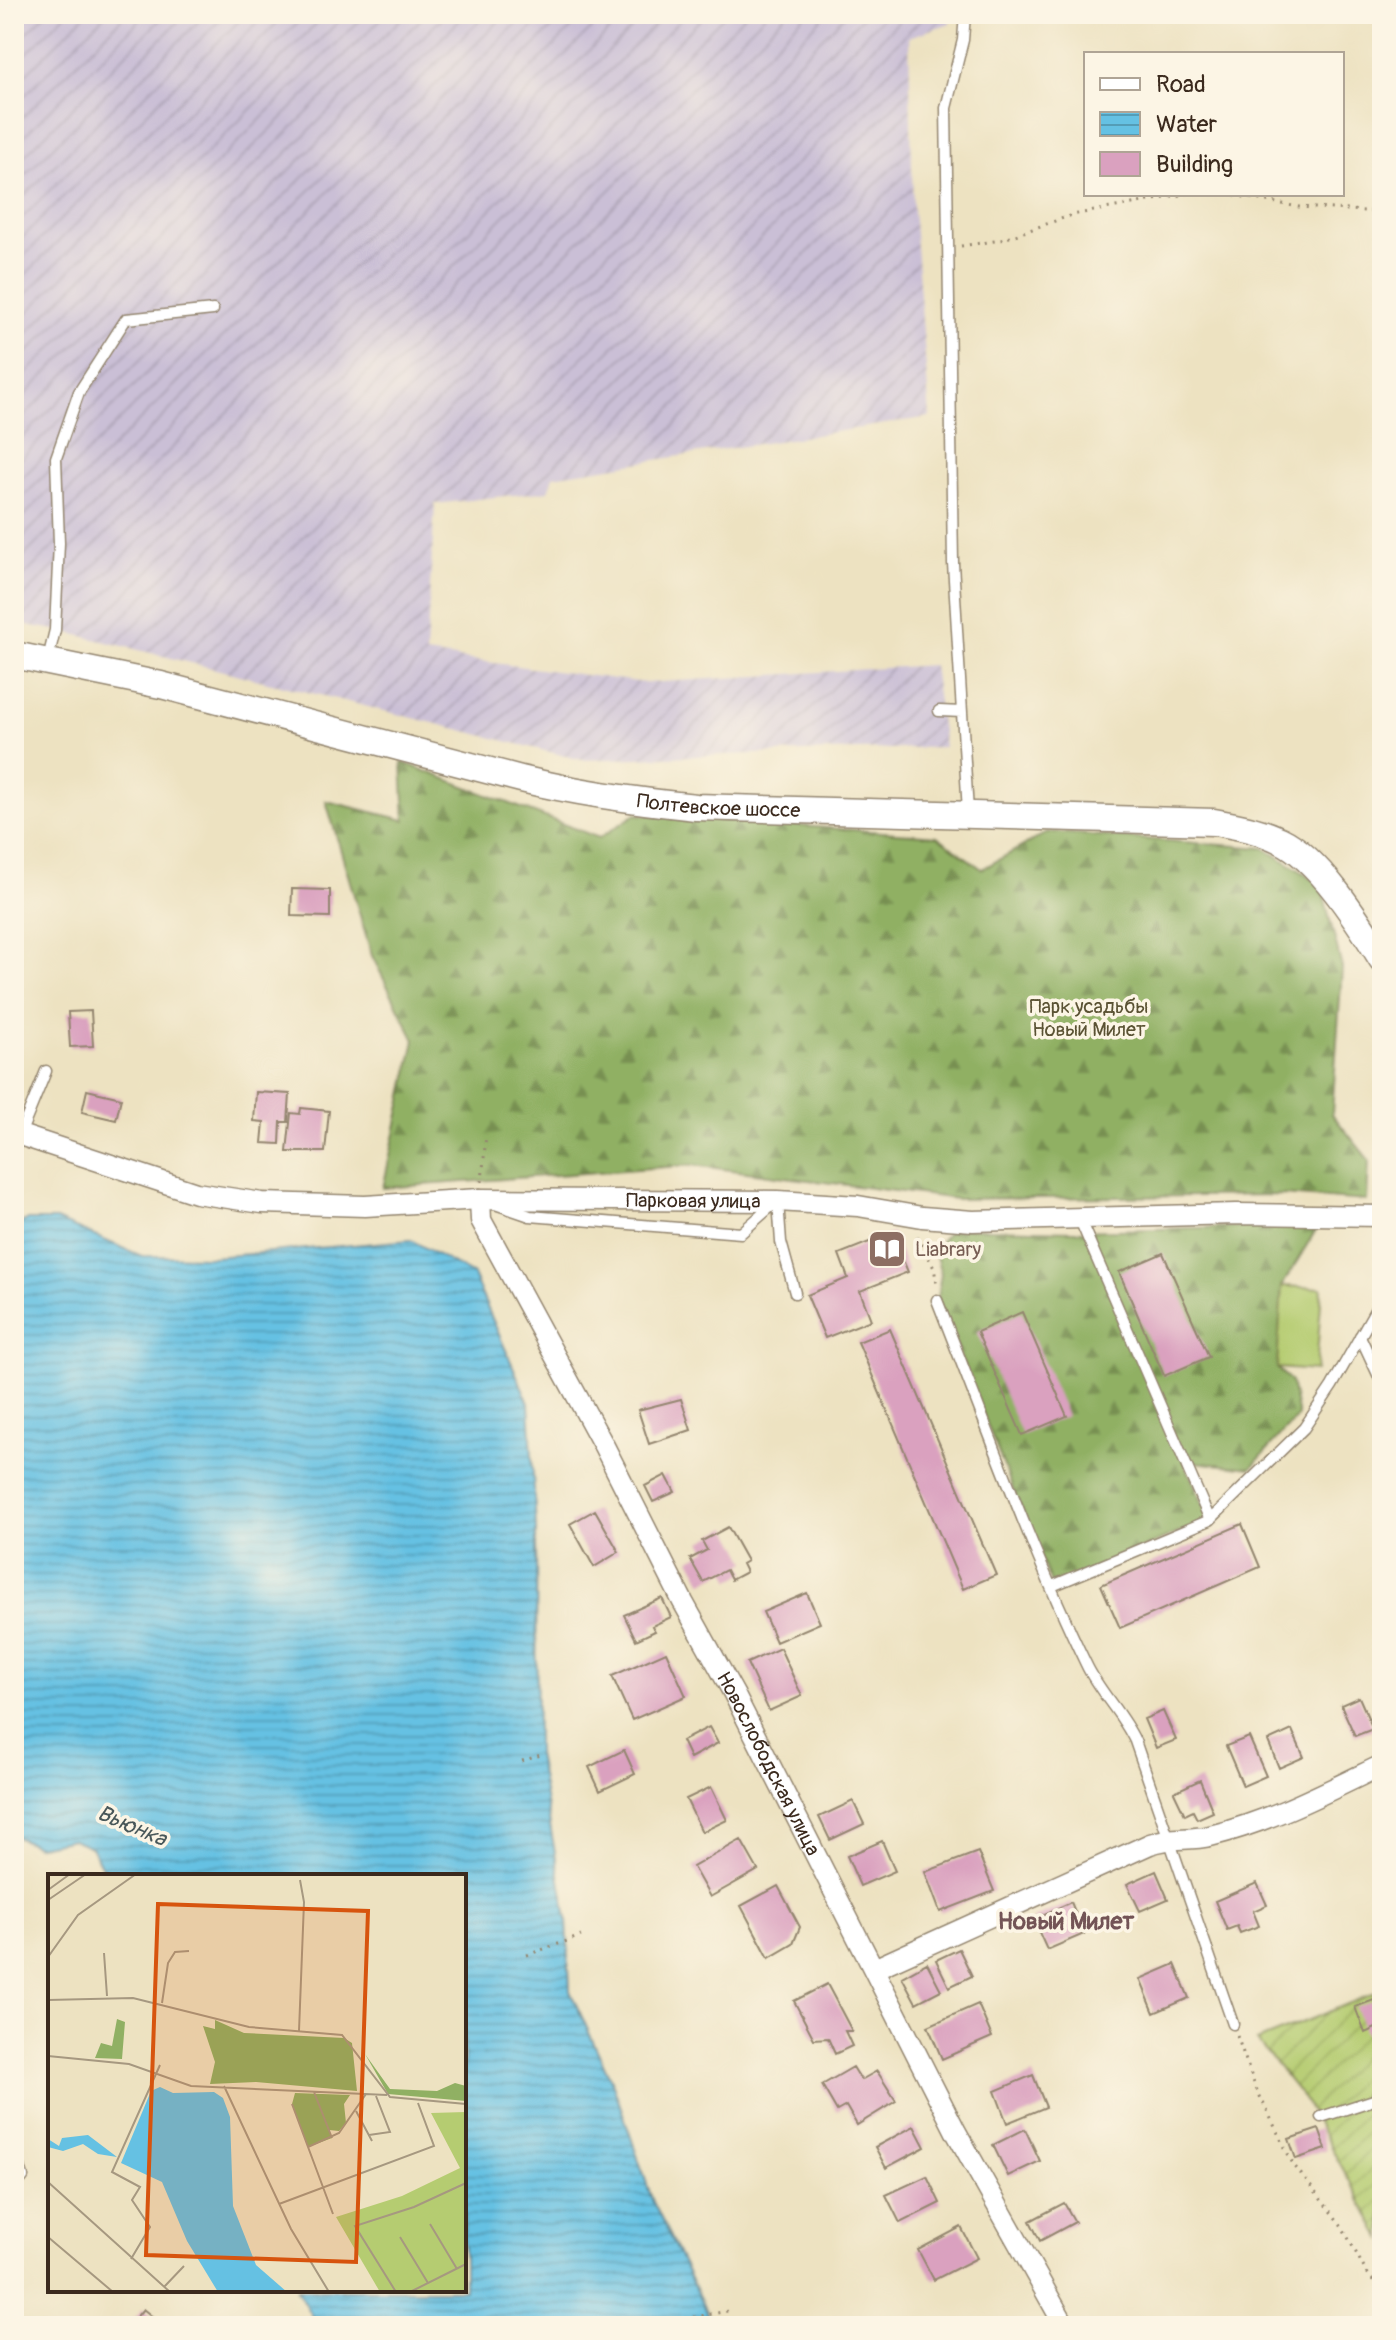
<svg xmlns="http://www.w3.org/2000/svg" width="1396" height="2340" viewBox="0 0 1396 2340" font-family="Pangolin,sans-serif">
  <defs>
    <pattern id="industrial-furrows" width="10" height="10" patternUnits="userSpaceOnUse" patternTransform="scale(2)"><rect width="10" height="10" fill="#cabfd6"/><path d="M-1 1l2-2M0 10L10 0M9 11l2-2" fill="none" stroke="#aea4b7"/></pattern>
    <pattern id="forest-firs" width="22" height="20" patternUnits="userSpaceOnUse" patternTransform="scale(2)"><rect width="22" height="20" fill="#90b063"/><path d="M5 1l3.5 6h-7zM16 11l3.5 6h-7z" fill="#778f51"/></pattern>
    <pattern id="garden-furrows" width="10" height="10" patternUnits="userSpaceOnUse" patternTransform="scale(2)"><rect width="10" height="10" fill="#b5cc71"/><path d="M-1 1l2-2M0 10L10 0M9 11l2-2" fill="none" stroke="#9daf61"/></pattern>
    <pattern id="water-rules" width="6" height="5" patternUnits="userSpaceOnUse" patternTransform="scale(2)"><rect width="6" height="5" fill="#65c1e3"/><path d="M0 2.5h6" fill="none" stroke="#549db7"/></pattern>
  </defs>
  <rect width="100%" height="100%" fill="#fcf5e5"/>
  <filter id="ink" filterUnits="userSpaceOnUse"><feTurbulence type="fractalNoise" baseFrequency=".0125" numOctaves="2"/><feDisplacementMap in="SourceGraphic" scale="16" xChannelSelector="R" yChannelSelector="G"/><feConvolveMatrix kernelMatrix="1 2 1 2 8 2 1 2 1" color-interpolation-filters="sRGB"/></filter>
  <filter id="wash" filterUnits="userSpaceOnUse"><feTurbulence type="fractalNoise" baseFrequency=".006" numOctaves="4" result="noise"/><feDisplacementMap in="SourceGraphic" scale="32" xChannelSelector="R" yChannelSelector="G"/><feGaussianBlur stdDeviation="1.8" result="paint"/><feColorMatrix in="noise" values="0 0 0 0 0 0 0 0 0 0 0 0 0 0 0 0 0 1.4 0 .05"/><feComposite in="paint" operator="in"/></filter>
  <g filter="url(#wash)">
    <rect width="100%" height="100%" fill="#ede2c1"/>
    <path fill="url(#industrial-furrows)" d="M14 14H950V23L909 37 913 209 930 417 553 476 548 491 435 504 426 654 646 683 933 665 944 747 582 760 62 631 14 623Z"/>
    <path fill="url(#forest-firs)" stroke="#666d40" stroke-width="2" d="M402 762 599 838 636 814 937 836 982 869 1048 832 1264 848 1321 884 1342 968 1332 1114 1369 1160 1367 1201 1282 1195 957 1199 692 1165 383 1188 415 1040 372 956 326 801 405 820Z
      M1319 1225 1282 1286 1277 1368 1291 1382 1298 1416 1251 1468 1184 1461 1210 1520 1052 1586 937 1300 941 1274 934 1249 951 1228 1075 1231Z"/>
    <path fill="url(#garden-furrows)" stroke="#787b48" stroke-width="2" d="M1382 1990V2239L1304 2099 1257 2041Z"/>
    <path fill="#b5cc71" stroke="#787b48" stroke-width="2" d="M1282 1286 1322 1288 1316 1371 1277 1368Z"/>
    <path fill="url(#water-rules)" stroke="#507680" stroke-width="2" d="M27 1220H56L142 1256 213 1257 411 1240 473 1275 529 1403 536 1528 537 1754 567 1918 570 1991 614 2087 653 2202 713 2326H317L297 2290H464V1876H107L91 1847 73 1839 37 1846 14 1836V1226Z"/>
    <g id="blocks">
      <path fill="#daa1bf" d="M292 889 330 890V917L291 916Z
        M91 1011 93 1046 70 1047 68 1012Z
        M87 1090 121 1098 116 1120 82 1112Z
        M256 1092 290 1094 288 1122H281L280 1144 262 1143 264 1122 254 1121Z
        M301 1108 329 1111 325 1152H287L291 1113 300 1114Z
        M892 1233 908 1272 860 1291 871 1320 825 1338 807 1295 848 1278 839 1254Z
        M1163 1253 1209 1357 1164 1376 1119 1272Z
        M1022 1312 1067 1416 1022 1435 977 1332Z
        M890 1329 996 1575 963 1589 858 1342Z
        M681 1399 691 1430 649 1444 638 1410Z
        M666 1475 675 1492 653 1502 645 1486Z
        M595 1510 619 1552 594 1567 570 1524Z
        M1242 1524 1260 1567 1120 1628 1101 1585Z
        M728 1527 747 1561 742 1564 746 1572 731 1580 726 1570 703 1582 690 1559 707 1550 702 1541Z
        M807 1593 820 1623 776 1642 763 1612Z
        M662 1598 671 1617 652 1626 655 1631 636 1640 624 1615Z
        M780 1648 802 1696 769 1711 747 1663Z
        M666 1652 686 1696 632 1720 612 1676Z
        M1359 1697 1373 1729 1355 1736 1341 1705Z
        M1163 1711 1176 1740 1156 1748 1144 1719Z
        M709 1727 718 1743 690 1758 682 1741Z
        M1292 1730 1304 1757 1279 1768 1268 1741Z
        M1249 1737 1266 1776 1243 1786 1226 1746Z
        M624 1750 635 1774 600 1791 589 1767Z
        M1200 1780 1213 1812 1197 1819 1193 1811 1185 1815 1174 1792Z
        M711 1787 727 1820 702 1832 686 1799Z
        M853 1801 864 1824 830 1840 819 1817Z
        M741 1840 758 1870 710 1897 693 1867Z
        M882 1841 895 1871 860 1886 847 1856Z
        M978 1852 994 1891 940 1912 925 1872Z
        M1156 1871 1168 1899 1140 1911 1127 1884Z
        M1257 1883 1267 1905 1253 1911 1259 1926 1240 1933 1237 1926 1227 1930 1215 1901Z
        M778 1886 800 1927 793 1944 769 1958 741 1906Z
        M1071 1902 1084 1934 1047 1950 1033 1919Z
        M959 1949 972 1976 949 1987 936 1960Z
        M927 1963 941 1990 916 2003 902 1977Z
        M1175 1964 1189 1998 1154 2013 1140 1979Z
        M827 1984 852 2031H845L852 2046 835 2054 828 2038 814 2039 794 2001Z
        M1382 1997V2013L1376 2028 1365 2033 1355 2007Z
        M978 2004 992 2037 942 2059 928 2026Z
        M853 2067 861 2080 877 2071 896 2101 857 2125 846 2106 837 2111 822 2085Z
        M1033 2075 1046 2107 1007 2123 995 2091Z
        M914 2126 925 2147 886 2168 875 2147Z
        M1025 2129 1040 2161 1008 2176 993 2145Z
        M1319 2129 1326 2149 1296 2159 1289 2139Z
        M927 2176 940 2203 900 2223 886 2195Z
        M1064 2203 1075 2222 1040 2241 1030 2221Z
        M961 2227 977 2258 934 2280 918 2250Z
        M143 2309 164 2326H129Z"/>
    </g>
  </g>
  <g filter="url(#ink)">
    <use href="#blocks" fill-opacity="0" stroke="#948670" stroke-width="2"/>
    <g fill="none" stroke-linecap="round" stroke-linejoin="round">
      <g stroke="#948670" stroke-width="13">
        <path id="service" d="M965 14 963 40 946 108 953 563 968 812
          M48 659 55 630 59 543 56 458 79 392 126 319 213 310
          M939 711 962 712
          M14 1149 46 1071
          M778 1201 781 1242 795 1293
          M498 1205 530 1216 741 1233 776 1202
          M1080 1220 1210 1520
          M937 1300C985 1421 1029 1546 1086 1664 1099 1692 1122 1713 1135 1741L1233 2024
          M1360 1336 1382 1383
          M1052 1586 1210 1520 1304 1428 1332 1386 1382 1298
          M1321 2117 1380 2098
          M14 2145 23 2177 14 2187"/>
      </g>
      <g stroke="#948670" stroke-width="23">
        <g id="minor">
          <path id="s1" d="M14 1133 196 1193 262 1203 365 1206 480 1199 778 1201 858 1206 922 1217 973 1221 1236 1214 1382 1216"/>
          <path id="s2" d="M480 1199 481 1220 604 1446 683 1602 734 1694 956 2132 1065 2326"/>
          <path d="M874 1969 1150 1844C1172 1836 1188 1841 1210 1836 1271 1821 1326 1792 1382 1765"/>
          <path d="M1382 2097V2101"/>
        </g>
      </g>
      <g stroke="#948670" stroke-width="29">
        <g id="tertiary">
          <path id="s3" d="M14 655 161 685 521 779C579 793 637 801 696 807L1214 822C1237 826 1259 830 1280 840 1319 858 1360 924 1382 959"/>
        </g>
      </g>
      <path stroke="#948670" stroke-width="3" stroke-dasharray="2 6" stroke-linecap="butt" d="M1227 194 1299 207 1382 212
        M961 246 1001 240 1072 215 1187 194
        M482 1182 486 1134
        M917 1237 934 1268 937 1284
        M522 1761 544 1754
        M527 1955 581 1936
        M1237 2036 1255 2086 1293 2164 1342 2226 1365 2270 1382 2292
        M678 2320 728 2311"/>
      <use href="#service" stroke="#fff" stroke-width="10"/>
      <use href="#minor" stroke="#fff" stroke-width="20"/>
      <use href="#tertiary" stroke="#fff" stroke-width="26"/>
    </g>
  </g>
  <defs>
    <g id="library-square" transform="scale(2)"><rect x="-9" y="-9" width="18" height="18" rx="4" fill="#8d6e63" stroke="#fcf5e5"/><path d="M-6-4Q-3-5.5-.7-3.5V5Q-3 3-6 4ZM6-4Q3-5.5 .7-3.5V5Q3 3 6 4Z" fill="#fff"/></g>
  </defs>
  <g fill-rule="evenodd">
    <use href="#library-square" x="887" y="1249"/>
  </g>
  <g text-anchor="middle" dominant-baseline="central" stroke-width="7" stroke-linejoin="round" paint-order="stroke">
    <g font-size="20" fill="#3b2a1e" stroke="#fcf5e5">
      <text stroke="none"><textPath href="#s3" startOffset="722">Полтевское шоссе</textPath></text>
      <text stroke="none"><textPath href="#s1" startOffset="690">Парковая улица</textPath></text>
      <text stroke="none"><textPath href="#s2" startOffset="636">Новослободская улица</textPath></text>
    </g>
    <g font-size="20" fill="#5a5233" stroke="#fcf5e5">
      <text x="1089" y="1006">Парк усадьбы<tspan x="1089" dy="23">Новый Милет</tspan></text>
    </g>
    <g font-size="20" fill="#785e54" stroke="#fcf5e5" text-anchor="start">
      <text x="915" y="1249">Liabrary</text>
    </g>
    <g font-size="22" font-style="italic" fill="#485759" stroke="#fcf5e5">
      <text transform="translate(132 1826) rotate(23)">Вьюнка</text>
    </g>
    <g font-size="24" font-weight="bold" fill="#735456" stroke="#fcf5e5">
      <text x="1066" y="1921">Новый Милет</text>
    </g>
  </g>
  <g transform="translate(48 1874)">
    <rect width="418" height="418" fill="#ede2c1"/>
    <path d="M69 145 77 148 74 185 47 184 53 169 64 172ZM167 146 196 159 296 164 304 169 309 217 208 208 162 210 167 188 155 152 167 155ZM317 180 342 215 389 217 407 209 418 212V227L340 220ZM247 219 302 221 296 230 298 249 291 257 281 256 284 264 260 273 244 230Z" fill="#90b063"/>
    <path d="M418 238V418H332L288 343 354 322 412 294 383 239Z" fill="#b5cc71"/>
    <path d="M112 213 125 219 166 218 175 224 182 243 185 332 208 391 239 418H170L139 367 114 308 73 289 103 217ZM40 261 69 283 50 280 35 270 15 277 0 273V265L11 272 14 264Z" fill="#65c1e3"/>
    <path fill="none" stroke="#a69880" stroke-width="2" d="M0 16 22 0M0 26 38 0M56 79 59 122M0 83 30 41 88 0M0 126 85 124 201 153 294 161 342 223 418 230M114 129 120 89 127 78 141 77M251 157 256 28 252 6M0 182 81 190 143 212 339 221M176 212 243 355 281 418M266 218 284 264M244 230 285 340M308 237 324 267M321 261 342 258 328 222M260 273 291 259 318 220M0 308 122 418M231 330 386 272 370 229M382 350 409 395M0 363 65 418M352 363 380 409M83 385 102 353 84 326 92 313 64 298 112 191M116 413 136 392M348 418 307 352 366 333 418 309M362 418 418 390"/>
    <path fill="#d7540e" fill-opacity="0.15" stroke="#d7540e" stroke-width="4" d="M110 30 320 37 308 388 98 381Z"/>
    <rect width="418" height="418" fill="none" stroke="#3b2a1e" stroke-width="4"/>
  </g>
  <rect width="1396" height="2340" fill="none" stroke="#fcf5e5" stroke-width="48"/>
  <rect x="1084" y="52" width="260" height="144" fill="#fcf5e5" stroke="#afa495" stroke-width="2"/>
  <rect x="1100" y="78" width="40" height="12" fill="#ffffff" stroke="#afa495" stroke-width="2"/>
  <text x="1156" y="92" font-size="24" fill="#3b2a1e">Road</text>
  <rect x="1100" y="112" width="40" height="24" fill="url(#water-rules)" stroke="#afa495" stroke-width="2"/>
  <text x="1156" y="132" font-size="24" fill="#3b2a1e">Water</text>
  <rect x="1100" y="152" width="40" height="24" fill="#daa1bf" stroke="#afa495" stroke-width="2"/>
  <text x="1156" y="172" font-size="24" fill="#3b2a1e">Building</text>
</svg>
